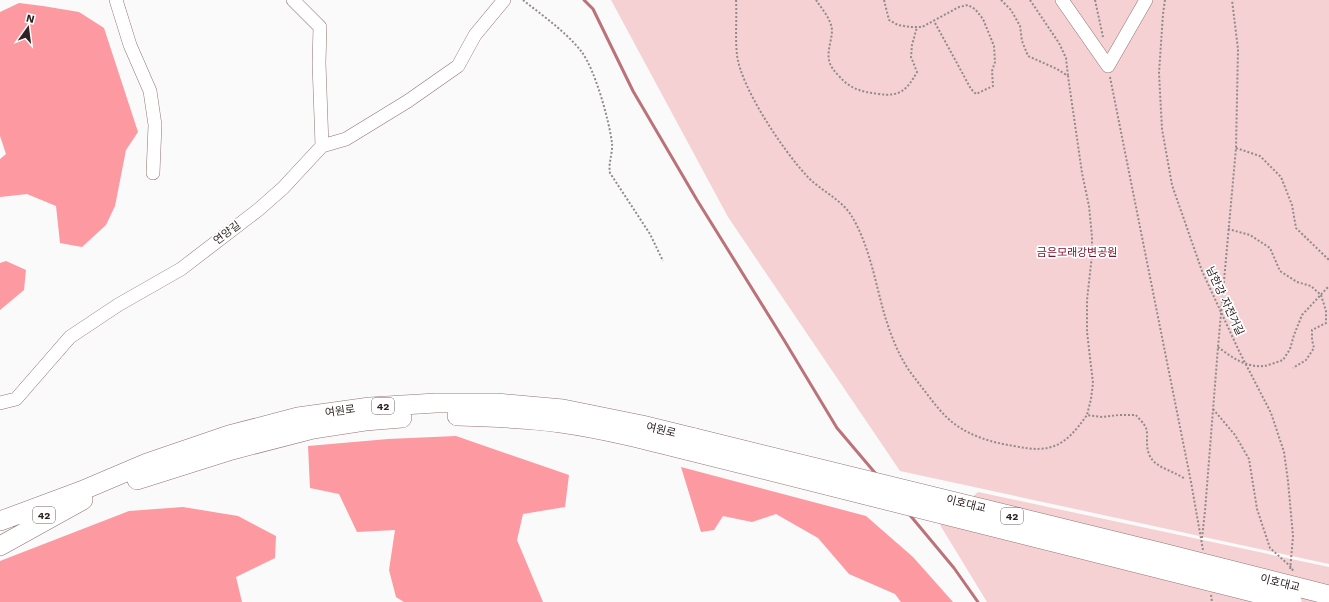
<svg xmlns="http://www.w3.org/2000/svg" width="1329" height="602" viewBox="0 0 1329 602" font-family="'Work Sans','Noto Sans KR',sans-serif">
  <rect width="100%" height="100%" fill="#fafafa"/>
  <path fill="#f6d1d3" d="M611 0H1329V564L900 471 728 217Z
    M978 492 1329 567V602H987L940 525Z"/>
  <path fill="#fd99a1" d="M19 3 43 6 79 12 104 28 138 132 126 150 115 206 106 225 82 247 60 243 56 206 27 194 0 197V159L6 154 0 136V12Z
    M6 261 26 270 24 290 0 310V263Z
    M456 436 569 475 565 507 523 514 517 540 543 602H404L396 597 389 570 395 530 357 532 339 494 310 488 308 446 388 439Z
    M681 467 866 516 913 557 953 602H901L895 594 849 574 818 538 776 514 752 522 723 516 714 530 701 532Z
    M183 507 238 516 276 536 275 558 236 577 242 602H0V561L129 511Z"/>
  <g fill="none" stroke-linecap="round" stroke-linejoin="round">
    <path stroke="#bb7278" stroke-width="3" d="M584 0 593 9 633 91 697 200 784 340 837 428 876 474
      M909 514 954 568 978 602"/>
    <g stroke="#957273" stroke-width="14">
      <path id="minor" d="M116 0 130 45 150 91 155 125 153 173
        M1062 0 1108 66 1146 0
        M322 146 346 139 408 101 458 66 475 35 504 0
        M0 403 16 399 70 337 118 305 181 269 258 210 283 188 322 146 319 63 320 27 293 0"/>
    </g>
    <g stroke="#957273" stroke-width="20">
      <path id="highway" d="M457 416C491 417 527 418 561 423 604 429 647 440 690 451
        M137 480 232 450 313 429 365 421 402 418
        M0 521 81 491 147 463 229 435 298 417 370 407 436 403H497L563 409 642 425 695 438
        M0 546 83 500"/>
    </g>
    <path stroke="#918a8a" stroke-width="2" stroke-dasharray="2 2" stroke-linecap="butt" d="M523 0C543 16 565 31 581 51 595 69 609 120 612 143 613 153 608 163 610 173L650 234 663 261
      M736 0C737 18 735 37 737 55 741 88 783 150 806 175 819 190 840 198 851 215 869 244 875 281 884 313 889 330 896 349 905 364 909 371 915 378 920 385 932 400 943 417 959 427 976 438 995 443 1014 446 1052 454 1065 446 1087 415
      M816 0C822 9 831 19 832 30 832 40 827 50 829 60 830 66 834 71 839 76 850 89 862 92 879 94 900 97 907 90 917 72L911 57 912 45 917 27
      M884 0 889 20 898 25 910 27H922L959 7 968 5 975 9 983 19 994 46 995 62 992 71 993 86 976 94 971 89 934 21
      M1001 0 1011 10 1020 26 1022 41 1028 56 1057 69 1068 76 1082 173 1089 206 1092 237V255L1087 300V332L1093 383 1091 399 1087 415 1103 417 1119 415H1136C1139 419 1144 423 1146 428 1149 436 1144 447 1151 458 1157 468 1176 472 1185 479
      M1030 0 1059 43 1066 58 1068 76
      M1095 0 1103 37
      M1165 0 1163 14 1159 73 1162 129 1172 185 1202 271 1239 351 1271 413 1284 452 1288 481 1293 536 1290 571
      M1110 77 1191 482 1203 550
      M1236 148 1260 156 1281 177 1292 205 1296 228 1329 260
      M1228 229 1250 235 1270 248 1280 271 1297 282 1311 286 1321 295 1326 311V323L1312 330V340L1314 348 1306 360 1293 368
      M1218 347C1231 357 1247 368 1264 366 1270 365 1277 362 1283 360L1290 349 1294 335 1302 315 1329 286
      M1213 409 1235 435 1249 459 1257 509 1270 548 1290 566 1294 572
      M1202 538 1205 511 1218 347 1236 148 1238 49 1232 0
      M1211 595 1212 602"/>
    <use href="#minor" stroke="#fff" stroke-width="13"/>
    <use href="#highway" stroke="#fff" stroke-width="19"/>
    <g stroke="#957273" stroke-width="20" stroke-linecap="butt">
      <path id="highway-bridge" d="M695 438 1163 553 1329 595
        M690 451 1292 602"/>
    </g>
    <use href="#highway-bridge" stroke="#fff" stroke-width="19"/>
  </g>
  <g text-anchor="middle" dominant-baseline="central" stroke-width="3.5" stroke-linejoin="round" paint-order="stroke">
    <g fill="#fff" stroke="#6e6465" stroke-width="1">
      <rect x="372" y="398" width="22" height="16" rx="3"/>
      <rect x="33" y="507" width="22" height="16" rx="3"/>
      <rect x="1001" y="508" width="22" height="16" rx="3"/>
    </g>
    <g font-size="10" font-weight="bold" fill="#302223">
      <text x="383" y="406">42</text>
      <text x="44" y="515">42</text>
      <text x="1012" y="516">42</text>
    </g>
    <g font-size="11" fill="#302223" stroke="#fff">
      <text transform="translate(227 233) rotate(-37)">연양길</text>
      <text transform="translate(1225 301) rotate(65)">남한강 자전거길</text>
      <text transform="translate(340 411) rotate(-8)">여원로</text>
      <text transform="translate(661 430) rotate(14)">여원로</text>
      <text transform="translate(966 504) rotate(14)">이호대교</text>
      <text transform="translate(1280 583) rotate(14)">이호대교</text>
    </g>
    <g font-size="11" fill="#87112d" stroke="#fff">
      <text x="1077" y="252">금은모래강변공원</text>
    </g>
  </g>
  <g transform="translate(28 28) rotate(14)" stroke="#ffffff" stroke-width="3" paint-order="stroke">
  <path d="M0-3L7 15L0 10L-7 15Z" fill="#302223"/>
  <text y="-6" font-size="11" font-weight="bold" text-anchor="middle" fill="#302223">N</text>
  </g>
</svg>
